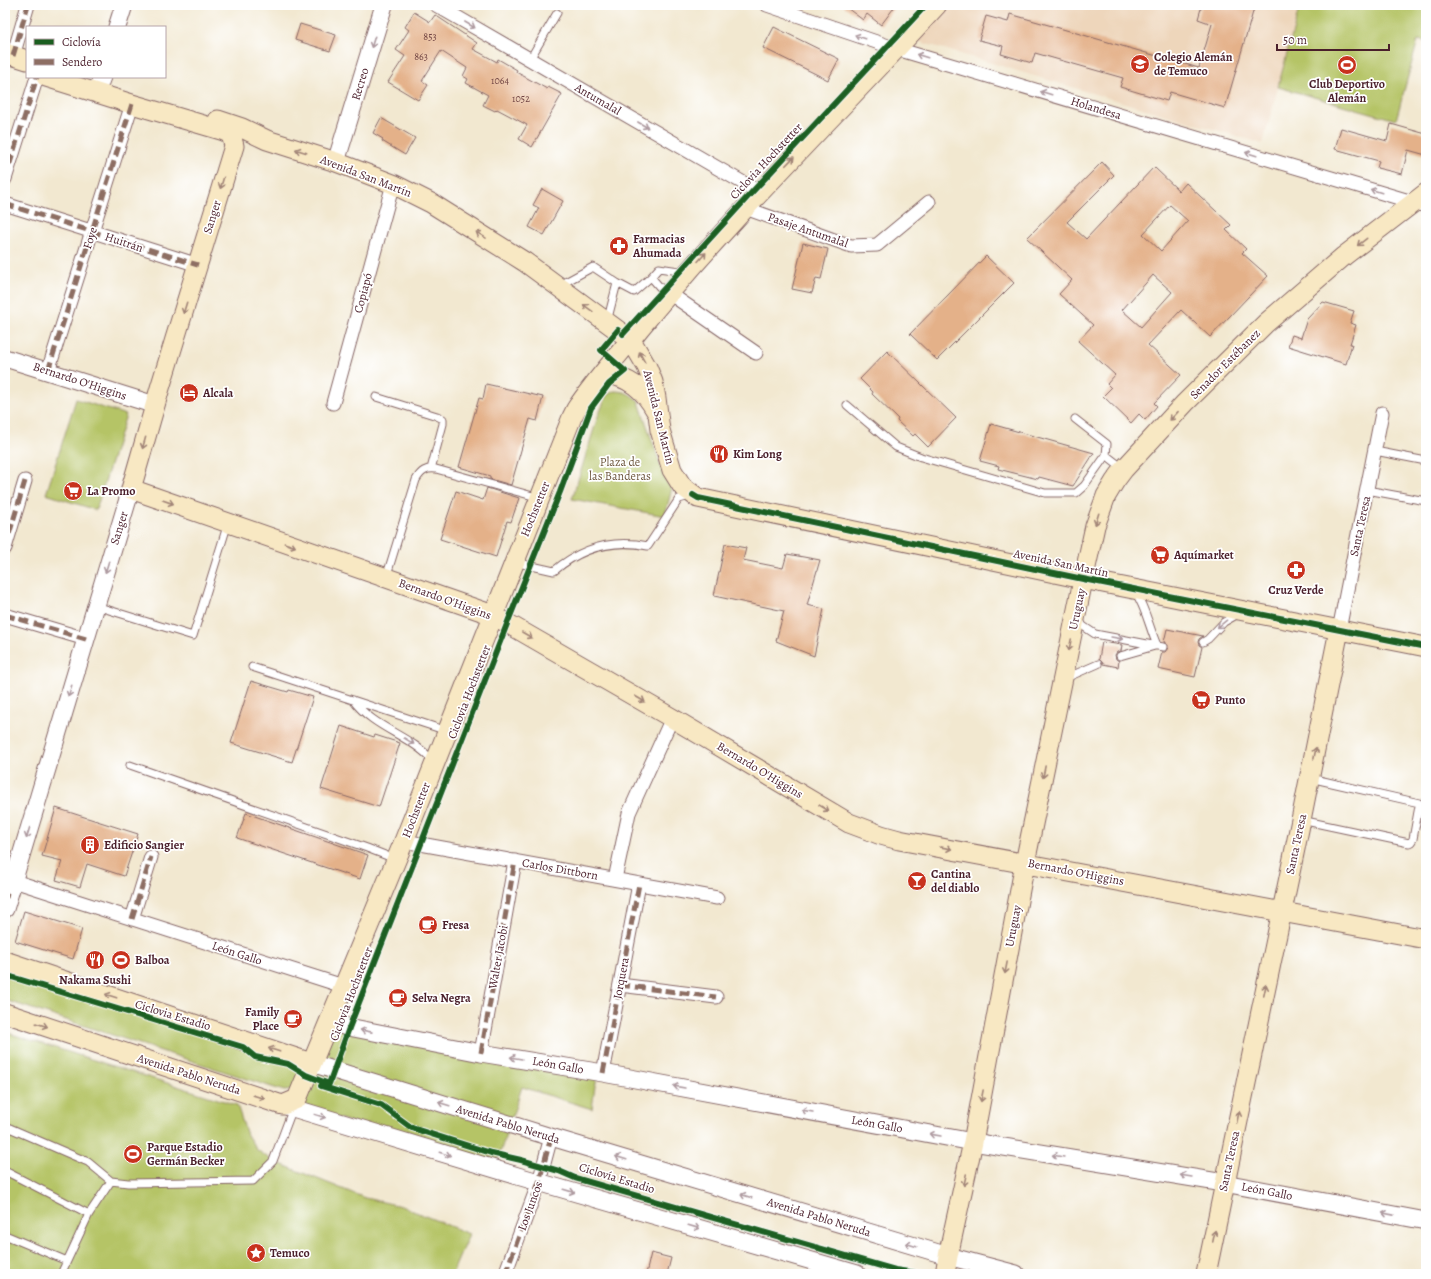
<svg xmlns="http://www.w3.org/2000/svg" width="1431" height="1279" viewBox="0 0 1431 1279" font-family="Alegreya,serif">
  <rect width="100%" height="100%" fill="#fff"/>
  <filter id="ink" filterUnits="userSpaceOnUse"><feTurbulence type="fractalNoise" baseFrequency=".025" numOctaves="2"/><feDisplacementMap in="SourceGraphic" scale="8" xChannelSelector="R" yChannelSelector="G"/><feConvolveMatrix kernelMatrix="1 2 1 2 8 2 1 2 1" color-interpolation-filters="sRGB"/></filter>
  <filter id="wash" filterUnits="userSpaceOnUse"><feTurbulence type="fractalNoise" baseFrequency=".012" numOctaves="4" result="noise"/><feDisplacementMap in="SourceGraphic" scale="16" xChannelSelector="R" yChannelSelector="G"/><feGaussianBlur stdDeviation="0.9" result="paint"/><feColorMatrix in="noise" values="0 0 0 0 0 0 0 0 0 0 0 0 0 0 0 0 0 1.4 0 .05"/><feComposite in="paint" operator="in"/></filter>
  <g filter="url(#wash)">
    <rect width="100%" height="100%" fill="#f2e8d0"/>
    <path fill="#eed6bb" d="M950 5H1300L1263 144 917 41Z"/>
    <path fill="#b5c466" stroke="#807248" d="M1300 5H1426V42L1418 40 1396 120 1278 87Z
      M614 391C625 391 631 394 639 402L660 464 672 488 665 516 572 499 598 416 607 395Z
      M76 399 126 415 96 510 46 494Z
      M5 968 304 1069 296 1090 284 1091 5 1000Z
      M333 1028 598 1076 595 1086 592 1109 522 1087 496 1165 297 1106Z
      M5 1032 237 1105 247 1135 257 1150 273 1161 365 1198 401 1206 469 1234 452 1274H5Z"/>
    <g id="blocks">
      <path fill="#e4b189" fill-rule="evenodd" d="M843 5H896L881 25 867 14 863 20Z
        M1202 5H1255L1225 108 1170 92 1167 101 1120 87 1123 78 1035 53 1032 63 1001 54 1003 46 979 40 986 16 1008 22 1010 14 1199 68 1212 24 1198 19Z
        M414 12 430 22 435 15 477 43 473 49 497 62 498 59 517 70 516 72 547 89 548 87 562 94 532 147 519 139 527 125 497 109 495 111 483 105 488 95 466 83 468 79 463 76 467 68 441 51 422 81 428 85 418 100 388 82 405 56 396 50 409 30 405 27Z
        M300 24 336 35 330 51 295 40Z
        M774 27 839 59 828 80 763 48Z
        M381 118 415 138 405 155 382 141 383 139 373 133Z
        M1391 124 1426 134V155L1408 150 1402 174 1377 168 1379 161 1335 149 1341 128 1387 141Z
        M1102 162 1114 175 1067 222 1086 239 1154 167 1179 191 1186 183 1231 225 1226 230 1246 249 1242 253 1268 276 1210 337 1181 310 1148 345 1181 375 1154 403 1157 406 1145 420 1139 414 1131 423 1103 396 1111 388 1107 384 1115 375 1078 341 1093 325 1059 294 1072 280 1027 238ZM1170 205 1188 221 1161 251 1143 234ZM1153 275 1172 292 1141 327 1122 310Z
        M542 189 563 201 544 235 529 227 539 208 533 205Z
        M803 243 828 249 821 279 816 278 812 293 792 289Z
        M986 256 1014 283 937 360 910 334Z
        M1323 302 1354 311 1350 323 1356 325 1350 344H1352L1346 364 1288 346 1292 335 1301 338 1307 319Z
        M887 351 956 418 928 447 915 434 913 436 897 421 898 419 872 394 873 392 860 379Z
        M486 384 543 397 537 421 530 419 511 485 490 479V476L459 467 479 398 483 399Z
        M991 424 1094 453 1073 486 1039 477 1038 479 998 469 999 466 980 461Z
        M487 488 519 498 511 522 507 521 496 557 440 539 456 491 483 500Z
        M725 544 746 548 743 560 783 568 787 554 820 560 807 605 824 609 814 656 776 641 784 611 714 596Z
        M1167 629 1203 636 1199 639 1198 642 1199 645 1202 647 1195 677 1158 669 1162 652H1165L1168 648V645L1164 642Z
        M1102 642 1122 645 1121 651 1117 652 1115 655 1116 659 1119 661 1118 667 1103 664 1102 662 1099 659Z
        M251 681 288 692 289 690 313 697 292 762 231 743Z
        M341 726 374 737 375 735 400 743 379 807 321 789Z
        M56 808 138 834 124 876 87 864 80 887 56 880 62 861 42 856Z
        M246 813 368 855 360 879 237 838Z
        M24 911 82 929 73 959 15 941Z
        M651 1253 671 1258 667 1274H646Z"/>
    </g>
  </g>
  <g filter="url(#ink)">
    <use href="#blocks" fill-opacity="0" stroke="#856565" stroke-width="1"/>
    <g fill="none" stroke-linecap="round" stroke-linejoin="round">
      <g stroke="#856565" stroke-width="9">
        <path id="service" d="M530 59 557 13
          M651 277 663 291 666 297
          M560 285 593 267 617 283 634 292 651 277 659 268 686 272
          M607 322 617 283
          M376 397 437 416 443 419V424L431 469
          M847 405 896 447 921 457 1045 493H1076L1084 486 1106 455
          M1075 419 1107 444 1106 455 1124 469
          M1375 451 1426 461
          M1367 490 1426 501
          M514 562 554 571C581 548 613 539 648 546L679 499 690 496
          M386 578 416 480C421 471 426 468 436 469L540 498
          M1135 592C1146 608 1149 627 1157 645
          M96 606 193 636 228 523
          M1079 619 1083 626 1095 634 1163 647
          M1203 642 1208 639 1224 622 1238 614
          M1120 656 1155 646
          M252 667 447 731
          M1066 678 1098 664
          M353 700C374 729 411 735 434 762
          M130 765 367 848 395 859
          M1301 820 1409 843 1411 842 1413 839 1419 806V803L1415 802 1310 778
          M5 1126 88 1162 111 1181
          M5 1171 89 1214
          M5 1235 67 1261
          M61 1274 89 1214 111 1181 128 1183 253 1181 273 1161 293 1108"/>
      </g>
      <g stroke="#856565" stroke-width="15">
        <path id="minor" d="M436 5 759 192
          M767 5 897 49 1426 206
          M13 56 28 5
          M5 179 37 77
          M5 204 198 265
          M745 208 851 246 877 245 929 202
          M669 293 756 353
          M48 371 132 104
          M333 403 393 184
          M5 548 25 481
          M5 615 86 639
          M1339 630 1382 413
          M404 841 717 898
          M615 879 629 813 672 718
          M14 881 343 986
          M132 919 151 857
          M620 985 716 997
          M481 1053 515 861
          M603 1073 639 884
          M505 1274 539 1182 551 1137"/>
      </g>
      <g stroke="#856565" stroke-width="19">
        <path id="tertiary" d="M117 27 124 5
          M96 93 102 77
          M336 162 384 5
          M5 358 155 405
          M5 909 131 489
          M328 1023 481 1053 603 1073 973 1142 1224 1183 1426 1221
          M311 1063 551 1137 948 1256 1016 1274
          M283 1105 521 1177 857 1274"/>
      </g>
      <g stroke="#856565" stroke-width="21">
        <path id="secondary" d="M5 53 27 60
          M46 77 132 104 224 131 231 134 234 146 160 388 131 489 493 615 672 718 849 823 881 835 899 840 1426 939
          M218 120 242 128 267 140 336 162 393 184 431 203 525 262 631 340 647 367 653 382 656 398 660 430 672 470 682 486 698 498 1083 579 1426 647
          M604 373C630 378 643 388 656 411
          M5 961 311 1063
          M5 1013 279 1104 283 1105 297 1099 404 841 572 417 576 409C595 380 619 355 640 328 733 215 838 113 937 5
          M945 1274 948 1256 973 1142 1025 863 1081 590 1095 526 1106 496 1115 481 1124 469 1185 403 1266 323 1344 256 1426 193
          M1206 1274 1301 820 1339 630"/>
      </g>
      <use href="#service" stroke="#fff" stroke-width="7"/>
      <use href="#minor" stroke="#fff" stroke-width="13"/>
      <use href="#tertiary" stroke="#fff" stroke-width="17"/>
      <use href="#secondary" stroke="#f8e8c3" stroke-width="19"/>
      <path stroke="#8d6e63" stroke-width="5" stroke-dasharray="10 5" stroke-linecap="butt" d="M13 56 28 5
        M5 179 37 77
        M5 204 198 265
        M48 371 132 104
        M5 548 25 481
        M5 615 86 639
        M5 895 9 896
        M132 919 151 857
        M620 985 716 997
        M481 1053 515 861
        M603 1073 639 884
        M505 1274 539 1182 551 1137"/>
      <g stroke="#fff" stroke-width="8">
        <path id="cycleway" d="M623 334 754 190 926 5
          M693 495 698 498 1083 579 1426 647
          M5 975 243 1047 255 1057 288 1064 306 1075 329 1084 349 1028 507 624 560 492 591 408 609 384 625 371 601 350 618 330
          M321 1086 381 1105 412 1128 491 1153 521 1160 559 1171 575 1178 895 1270 923 1274"/>
      </g>
      <use href="#cycleway" stroke="#1b5e20" stroke-width="6"/>
    </g>
    <defs><path id="oneway-shaft" d="M-6 0H5M1.5-3L5.5 0L1.5 3" fill="none" stroke-width="1.6" stroke-linecap="round" stroke-linejoin="round"/></defs>
    <g stroke="#ae9aa0">
      <use href="#oneway-shaft" transform="translate(470 25) rotate(30)"/>
      <use href="#oneway-shaft" transform="translate(860 37) rotate(-162)"/>
      <use href="#oneway-shaft" transform="translate(373 42) rotate(107)"/>
      <use href="#oneway-shaft" transform="translate(922 56) rotate(-163)"/>
      <use href="#oneway-shaft" transform="translate(1046 93) rotate(-163)"/>
      <use href="#oneway-shaft" transform="translate(643 125) rotate(30)"/>
      <use href="#oneway-shaft" transform="translate(1251 154) rotate(-163)"/>
      <use href="#oneway-shaft" transform="translate(1376 191) rotate(-163)"/>
      <use href="#oneway-shaft" transform="translate(107 567) rotate(107)"/>
      <use href="#oneway-shaft" transform="translate(1222 624) rotate(141)"/>
      <use href="#oneway-shaft" transform="translate(1117 638) rotate(10)"/>
      <use href="#oneway-shaft" transform="translate(70 691) rotate(107)"/>
      <use href="#oneway-shaft" transform="translate(409 741) rotate(32)"/>
      <use href="#oneway-shaft" transform="translate(28 833) rotate(107)"/>
      <use href="#oneway-shaft" transform="translate(366 1031) rotate(-169)"/>
      <use href="#oneway-shaft" transform="translate(516 1058) rotate(-171)"/>
      <use href="#oneway-shaft" transform="translate(679 1087) rotate(-170)"/>
      <use href="#oneway-shaft" transform="translate(444 1104) rotate(-163)"/>
      <use href="#oneway-shaft" transform="translate(807 1111) rotate(-170)"/>
      <use href="#oneway-shaft" transform="translate(320 1116) rotate(17)"/>
      <use href="#oneway-shaft" transform="translate(935 1135) rotate(-170)"/>
      <use href="#oneway-shaft" transform="translate(445 1154) rotate(17)"/>
      <use href="#oneway-shaft" transform="translate(1058 1156) rotate(-171)"/>
      <use href="#oneway-shaft" transform="translate(621 1158) rotate(-163)"/>
      <use href="#oneway-shaft" transform="translate(1186 1176) rotate(-171)"/>
      <use href="#oneway-shaft" transform="translate(569 1191) rotate(16)"/>
      <use href="#oneway-shaft" transform="translate(746 1196) rotate(-163)"/>
      <use href="#oneway-shaft" transform="translate(1388 1214) rotate(-169)"/>
      <use href="#oneway-shaft" transform="translate(694 1227) rotate(16)"/>
      <use href="#oneway-shaft" transform="translate(911 1245) rotate(-163)"/>
    </g>
    <g stroke="#a18477">
      <use href="#oneway-shaft" transform="translate(301 151) rotate(-162)"/>
      <use href="#oneway-shaft" transform="translate(790 161) rotate(-46)"/>
      <use href="#oneway-shaft" transform="translate(222 183) rotate(107)"/>
      <use href="#oneway-shaft" transform="translate(481 235) rotate(-148)"/>
      <use href="#oneway-shaft" transform="translate(1362 242) rotate(142)"/>
      <use href="#oneway-shaft" transform="translate(702 257) rotate(-48)"/>
      <use href="#oneway-shaft" transform="translate(185 308) rotate(107)"/>
      <use href="#oneway-shaft" transform="translate(588 308) rotate(-144)"/>
      <use href="#oneway-shaft" transform="translate(642 357) rotate(-118)"/>
      <use href="#oneway-shaft" transform="translate(1174 416) rotate(133)"/>
      <use href="#oneway-shaft" transform="translate(144 443) rotate(106)"/>
      <use href="#oneway-shaft" transform="translate(168 502) rotate(19)"/>
      <use href="#oneway-shaft" transform="translate(1097 519) rotate(107)"/>
      <use href="#oneway-shaft" transform="translate(290 545) rotate(19)"/>
      <use href="#oneway-shaft" transform="translate(527 635) rotate(30)"/>
      <use href="#oneway-shaft" transform="translate(1070 645) rotate(102)"/>
      <use href="#oneway-shaft" transform="translate(640 699) rotate(30)"/>
      <use href="#oneway-shaft" transform="translate(1315 753) rotate(-79)"/>
      <use href="#oneway-shaft" transform="translate(1044 772) rotate(101)"/>
      <use href="#oneway-shaft" transform="translate(824 808) rotate(31)"/>
      <use href="#oneway-shaft" transform="translate(946 848) rotate(11)"/>
      <use href="#oneway-shaft" transform="translate(1006 968) rotate(101)"/>
      <use href="#oneway-shaft" transform="translate(1265 990) rotate(-78)"/>
      <use href="#oneway-shaft" transform="translate(111 996) rotate(-162)"/>
      <use href="#oneway-shaft" transform="translate(42 1025) rotate(18)"/>
      <use href="#oneway-shaft" transform="translate(274 1050) rotate(-162)"/>
      <use href="#oneway-shaft" transform="translate(982 1096) rotate(101)"/>
      <use href="#oneway-shaft" transform="translate(259 1097) rotate(18)"/>
      <use href="#oneway-shaft" transform="translate(1238 1117) rotate(-78)"/>
      <use href="#oneway-shaft" transform="translate(965 1180) rotate(102)"/>
      <use href="#oneway-shaft" transform="translate(1214 1236) rotate(-78)"/>
    </g>
  </g>
  <defs>
    <g id="school-disc" transform="scale(1)"><circle r="9.5" fill="#c8321e" stroke="#fff"/><path d="M0-5L7-2L0 1L-7-2ZM-4 1L0 2.5L4 1V4Q0 6-4 4Z" fill="#fff"/></g>
    <g id="stadium-disc" transform="scale(1)"><circle r="9.5" fill="#c8321e" stroke="#fff"/><path d="M0-5a6.5 5 0 1 0 0 10a6.5 5 0 1 0 0-10ZM-3.5-1.8h7v3.6h-7Z" fill="#fff"/></g>
    <g id="pharmacy-disc" transform="scale(1)"><circle r="9.5" fill="#c8321e" stroke="#fff"/><path d="M-2-6h4v4h4v4h-4v4h-4v-4h-4v-4h4Z" fill="#fff"/></g>
    <g id="hotel-disc" transform="scale(1)"><circle r="9.5" fill="#c8321e" stroke="#fff"/><path d="M-6-4.5h1.5V1H6V5H4.5V3h-9V5H-6ZM-4 0a1.8 1.8 0 1 1 3.6 0ZM.5 0V-2.5h3Q6-2.5 6 0Z" fill="#fff"/></g>
    <g id="restaurant-disc" transform="scale(1)"><circle r="9.5" fill="#c8321e" stroke="#fff"/><path d="M-5-6h1v4h1v-4h1v4h1v-4h1v5L-1.5 .5V6h-2V.5L-5-1ZM5-6V6H3V1.5H1.5Q1.5-4 5-6Z" fill="#fff"/></g>
    <g id="supermarket-disc" transform="scale(1)"><circle r="9.5" fill="#c8321e" stroke="#fff"/><path d="M-6-5.5h2.5l.6 2H6L4.5 2H-2.5L-4.4-4H-6ZM-1.5 3.2a1.3 1.3 0 1 0 .1 0ZM3 3.2a1.3 1.3 0 1 0 .1 0Z" fill="#fff"/></g>
    <g id="building-disc" transform="scale(1)"><circle r="9.5" fill="#c8321e" stroke="#fff"/><path d="M-4-6H4V6H1V3H-1V6H-4ZM-2.5-4.3h1.7v1.8h-1.7ZM.8-4.3h1.7v1.8H.8ZM-2.5-1h1.7V.8h-1.7ZM.8-1h1.7V.8H.8Z" fill="#fff"/></g>
    <g id="bar-disc" transform="scale(1)"><circle r="9.5" fill="#c8321e" stroke="#fff"/><path d="M-6-5H6L.8 .8V4.5H3.5V6h-7V4.5H-.8V.8Z" fill="#fff"/></g>
    <g id="cafe-disc" transform="scale(1)"><circle r="9.5" fill="#c8321e" stroke="#fff"/><path d="M-5.5-4.5H6V0H3Q3 3.5 0 3.5H-2.5Q-5.5 3.5-5.5 0ZM3-3.2v2h1.7v-2ZM-6 4.5H4V6H-6Z" fill="#fff"/></g>
    <g id="sight-disc" transform="scale(1)"><circle r="9.5" fill="#c8321e" stroke="#fff"/><path d="M0-6L1.8-2.2L6-1.7L2.9 1.2L3.7 5.4L0 3.3L-3.7 5.4L-2.9 1.2L-6-1.7L-1.8-2.2Z" fill="#fff"/></g>
  </defs>
  <g fill-rule="evenodd">
    <use href="#school-disc" x="1140" y="64"/>
    <use href="#stadium-disc" x="1347" y="65"/>
    <use href="#pharmacy-disc" x="619" y="246"/>
    <use href="#hotel-disc" x="189" y="393"/>
    <use href="#restaurant-disc" x="719" y="454"/>
    <use href="#supermarket-disc" x="73" y="491"/>
    <use href="#supermarket-disc" x="1160" y="555"/>
    <use href="#pharmacy-disc" x="1296" y="570"/>
    <use href="#supermarket-disc" x="1201" y="700"/>
    <use href="#building-disc" x="90" y="845"/>
    <use href="#bar-disc" x="917" y="881"/>
    <use href="#cafe-disc" x="428" y="925"/>
    <use href="#restaurant-disc" x="95" y="960"/>
    <use href="#stadium-disc" x="121" y="960"/>
    <use href="#cafe-disc" x="398" y="998"/>
    <use href="#cafe-disc" x="293" y="1019"/>
    <use href="#stadium-disc" x="133" y="1154"/>
    <use href="#sight-disc" x="256" y="1253"/>
  </g>
  <g text-anchor="middle" dominant-baseline="central" stroke-width="3.5" stroke-linejoin="round" paint-order="stroke">
    <g font-size="10" fill="#704442">
      <text x="430" y="36">853</text>
      <text x="421" y="56">863</text>
      <text x="500" y="80">1064</text>
      <text x="521" y="98">1052</text>
    </g>
    <g font-size="12" font-weight="bold" fill="#4a1f2b" stroke="#fff" text-anchor="start">
      <text x="1154" y="57">Colegio Alemán<tspan x="1154" dy="14">de Temuco</tspan></text>
      <text x="1347" y="84" text-anchor="middle">Club Deportivo<tspan x="1347" dy="14">Alemán</tspan></text>
      <text x="633" y="239">Farmacias<tspan x="633" dy="14">Ahumada</tspan></text>
      <text x="203" y="393">Alcala</text>
      <text x="733" y="454">Kim Long</text>
      <text x="87" y="491">La Promo</text>
      <text x="1174" y="555">Aquímarket</text>
      <text x="1296" y="590" text-anchor="middle">Cruz Verde</text>
      <text x="1215" y="700">Punto</text>
      <text x="104" y="845">Edificio Sangier</text>
      <text x="931" y="874">Cantina<tspan x="931" dy="14">del diablo</tspan></text>
      <text x="442" y="925">Fresa</text>
      <text x="135" y="960">Balboa</text>
      <text x="95" y="980" text-anchor="middle">Nakama Sushi</text>
      <text x="412" y="998">Selva Negra</text>
      <text x="279" y="1012" text-anchor="end">Family<tspan x="279" dy="14">Place</tspan></text>
      <text x="147" y="1147">Parque Estadio<tspan x="147" dy="14">Germán Becker</tspan></text>
      <text x="270" y="1253">Temuco</text>
    </g>
    <g font-size="12" fill="#4a1f2b" stroke="#fff">
      <text transform="translate(360 84) rotate(-73)">Recreo</text>
      <text transform="translate(598 99) rotate(30)">Antumalal</text>
      <text transform="translate(1096 108) rotate(17)">Holandesa</text>
      <text transform="translate(766 161) rotate(-47)">Ciclovia Hochstetter</text>
      <text transform="translate(366 176) rotate(21)">Avenida San Martín</text>
      <text transform="translate(212 217) rotate(-73)">Sanger</text>
      <text transform="translate(808 230) rotate(19)">Pasaje Antumalal</text>
      <text transform="translate(90 238) rotate(-73)">Foye</text>
      <text transform="translate(124 242) rotate(18)">Huitrán</text>
      <text transform="translate(363 293) rotate(-75)">Copiapó</text>
      <text transform="translate(1225 364) rotate(-45)">Senador Estébanez</text>
      <text transform="translate(80 381) rotate(18)">Bernardo O'Higgins</text>
      <text transform="translate(659 417) rotate(76)">Avenida San Martín</text>
      <text transform="translate(535 509) rotate(-68)">Hochstetter</text>
      <text transform="translate(1360 526) rotate(-78)">Santa Teresa</text>
      <text transform="translate(119 528) rotate(-73)">Sanger</text>
      <text transform="translate(1061 563) rotate(12)">Avenida San Martín</text>
      <text transform="translate(445 599) rotate(20)">Bernardo O'Higgins</text>
      <text transform="translate(1077 609) rotate(-78)">Uruguay</text>
      <text transform="translate(469 692) rotate(-69)">Ciclovia Hochstetter</text>
      <text transform="translate(760 770) rotate(31)">Bernardo O'Higgins</text>
      <text transform="translate(416 810) rotate(-69)">Hochstetter</text>
      <text transform="translate(1296 844) rotate(-78)">Santa Teresa</text>
      <text transform="translate(560 869) rotate(10)">Carlos Dittborn</text>
      <text transform="translate(1076 872) rotate(11)">Bernardo O'Higgins</text>
      <text transform="translate(1013 926) rotate(-79)">Uruguay</text>
      <text transform="translate(237 953) rotate(18)">León Gallo</text>
      <text transform="translate(498 957) rotate(-80)">Walter Jacobi</text>
      <text transform="translate(621 978) rotate(-79)">Jorquera</text>
      <text transform="translate(351 994) rotate(-69)">Ciclovia Hochstetter</text>
      <text transform="translate(173 1015) rotate(17)">Ciclovia Estadio</text>
      <text transform="translate(558 1065) rotate(10)">León Gallo</text>
      <text transform="translate(189 1074) rotate(18)">Avenida Pablo Neruda</text>
      <text transform="translate(508 1124) rotate(17)">Avenida Pablo Neruda</text>
      <text transform="translate(877 1124) rotate(10)">León Gallo</text>
      <text transform="translate(1229 1161) rotate(-78)">Santa Teresa</text>
      <text transform="translate(617 1178) rotate(17)">Ciclovía Estadio</text>
      <text transform="translate(1267 1191) rotate(11)">León Gallo</text>
      <text transform="translate(530 1206) rotate(-70)">Los Juncos</text>
      <text transform="translate(819 1217) rotate(17)">Avenida Pablo Neruda</text>
    </g>
    <g font-size="12" fill="#6f5940" stroke="#fff">
      <text x="620" y="462">Plaza de<tspan x="620" dy="14">las Banderas</tspan></text>
    </g>
  </g>
  <rect width="1431" height="1279" fill="none" stroke="#fff" stroke-width="20"/>
  <rect x="26" y="26" width="140" height="52" fill="#ffffff" stroke="#b7a5aa"/>
  <rect x="34" y="39" width="20" height="6" fill="#1b5e20" stroke="#b7a5aa"/>
  <text x="62" y="46" font-size="12" fill="#4a1f2b">Ciclovía</text>
  <rect x="34" y="59" width="20" height="6" fill="#8d6e63" stroke="#b7a5aa"/>
  <text x="62" y="66" font-size="12" fill="#4a1f2b">Sendero</text>
  <path d="M1277 44v6h112v-6" fill="none" stroke="#4a1f2b" stroke-width="2"/>
  <text x="1283" y="44" font-size="12" fill="#4a1f2b" stroke="#ffffff" stroke-width="3" paint-order="stroke">50 m</text>
</svg>
